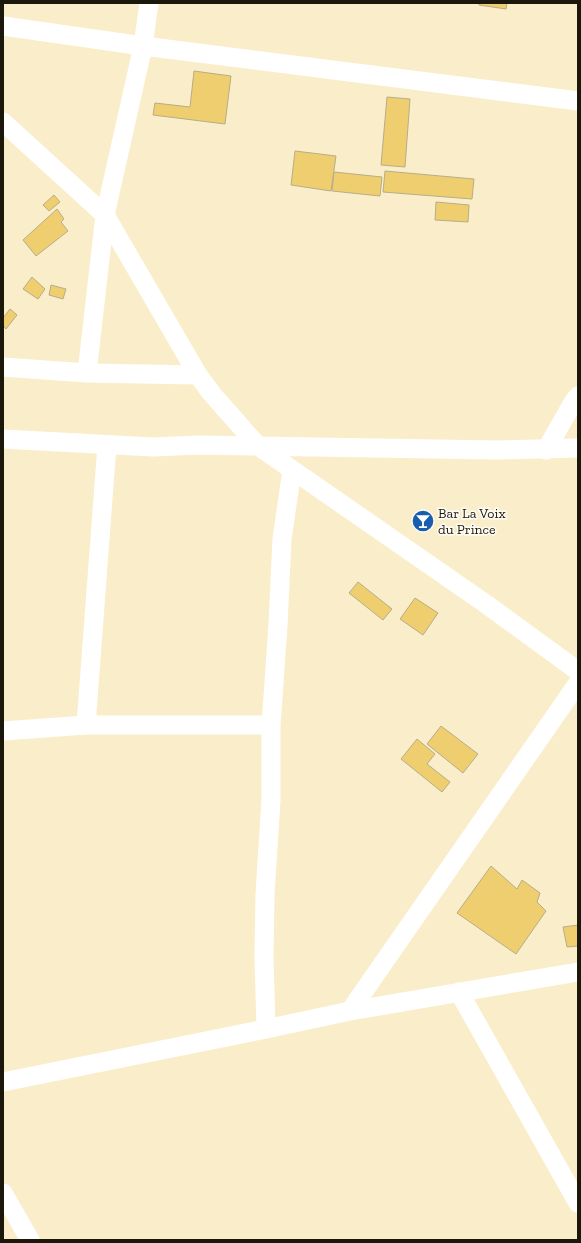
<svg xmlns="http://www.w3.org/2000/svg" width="581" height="1243" viewBox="0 0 581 1243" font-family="'Zilla Slab',serif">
  <rect width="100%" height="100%" fill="#faeeca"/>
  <path fill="#eece6f" stroke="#b8ac8a" d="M479 3H507L506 9 479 5Z
    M194 71 231 76 225 124 153 115 155 103 190 107Z
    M387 97 410 99 405 167 381 165Z
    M295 151 336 156 331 191 291 185Z
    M385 171 474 179 472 199 383 192Z
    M334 172 382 177 380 196 332 191Z
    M54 195 60 202 49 211 43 205Z
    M436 202 469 205 468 222 435 220Z
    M57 209 64 219 61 222 68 231 36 256 23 240Z
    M32 277 45 289 38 299 23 289Z
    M51 285 66 289 63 299 49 295Z
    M10 309 17 315 6 329 3 326V318Z
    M358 582 392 609 383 620 349 593Z
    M415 598 438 613 423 635 400 619Z
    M441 726 478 754 463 773 427 744Z
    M417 739 435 754 427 764 450 782 442 792 401 759Z
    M491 866 517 889 522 880 540 893 537 902 546 911 516 954 457 913Z
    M578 925V946L567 947 563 927Z"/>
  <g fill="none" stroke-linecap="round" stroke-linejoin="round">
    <path stroke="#fff" stroke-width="19" d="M3 26 143 46 578 101
      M3 122 105 215 198 375 212 394 258 446 486 604 578 671
      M3 367 87 373 198 375
      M87 373 105 215 143 46 149 3
      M3 439 153 447 198 445 496 450 578 448
      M546 450 574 401 578 396
      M86 725 107 445
      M3 731 86 725H271
      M459 992 578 1203
      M350 1011 578 683
      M266 1029 264 957 265 894 271 800V725L278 625 282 539 292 470
      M3 1082 266 1029 350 1011 578 972
      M3 1193 30 1240"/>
  </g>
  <defs>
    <g id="bar-disc" transform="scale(1.15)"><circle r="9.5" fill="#195eae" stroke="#fefcf5"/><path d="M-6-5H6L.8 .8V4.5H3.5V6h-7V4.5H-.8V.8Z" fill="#fff"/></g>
  </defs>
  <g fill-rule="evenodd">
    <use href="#bar-disc" x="423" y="521"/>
  </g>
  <g text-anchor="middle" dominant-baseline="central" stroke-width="3" stroke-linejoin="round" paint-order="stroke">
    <g font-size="14" fill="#1b170a" stroke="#fefcf5" text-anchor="start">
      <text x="438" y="513">Bar La Voix<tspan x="438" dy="16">du Prince</tspan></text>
    </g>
  </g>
  <rect width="581" height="1243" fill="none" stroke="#1b170a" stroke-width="8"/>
</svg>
